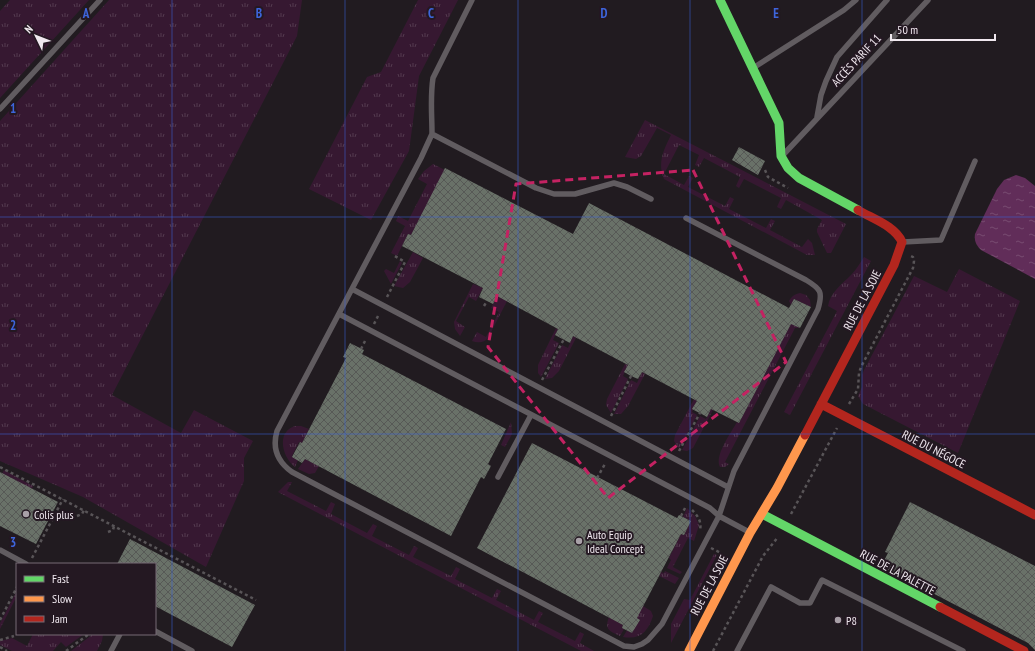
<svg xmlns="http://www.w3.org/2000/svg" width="1035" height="651" viewBox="0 0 1035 651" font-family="'PT Sans Narrow',sans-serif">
  <defs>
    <pattern id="grass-tufts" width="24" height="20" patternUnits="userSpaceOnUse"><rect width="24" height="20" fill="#361831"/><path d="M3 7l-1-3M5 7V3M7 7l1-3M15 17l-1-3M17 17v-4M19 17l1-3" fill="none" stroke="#533a4f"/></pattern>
    <pattern id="water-ripples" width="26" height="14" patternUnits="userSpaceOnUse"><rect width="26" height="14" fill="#612d59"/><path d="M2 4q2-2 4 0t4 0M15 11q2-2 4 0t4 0" fill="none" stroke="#784b71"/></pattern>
    <pattern id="building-cross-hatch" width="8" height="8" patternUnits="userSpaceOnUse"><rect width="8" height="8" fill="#697168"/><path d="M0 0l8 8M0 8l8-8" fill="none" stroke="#575956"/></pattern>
  </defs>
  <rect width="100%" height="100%" fill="#211b20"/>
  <path fill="url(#grass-tufts)" d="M10 0H89L0 98V11Z
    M109 0H302L297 36 112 395 181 433 194 410 253 441 244 458V481L206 567 83 497 0 461V121Z
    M418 0H458L419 76 409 151 371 220 309 189 367 77 381 72Z
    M645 120 846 224 831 253H827L817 232V229L822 220 786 200 781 209 777 207 781 198 744 179 739 188 736 186 740 177 704 158 699 167 695 165 699 155 679 145 664 174 684 185 689 176 693 178 688 187 725 206 730 197 734 199 729 209 766 228 771 219 775 221 770 230 802 247 808 239 812 243 815 255H807L664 179C657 163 664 149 671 135L657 128 641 156 636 159 625 157Z
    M433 164 445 170 411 235 408 234 397 256 391 253 405 226 396 221 398 216 408 221 427 184 418 179 424 171Z
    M413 252 423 258 410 282 403 288 394 286Z
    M864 257 871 261 790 415 784 412 837 311 828 306C830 293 842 284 851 275 856 270 860 263 864 257Z
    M400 261 402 263 391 284 384 271 386 269 394 273Z
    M959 269 1020 301 958 453 863 404 858 396 862 387V375L864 370 914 276 947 292Z
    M473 284 483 288 476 301 469 297 456 321 465 327 460 336 455 329 454 322Z
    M800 293 806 295 810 300 811 307 794 299 791 305 789 301C792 296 795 294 800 293Z
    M497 296 507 301 488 338C484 343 478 343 472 341L477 332 486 337 499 312 491 308Z
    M791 323 799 328H795L725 462 729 464 725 467H720C714 456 731 433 737 422L739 423Z
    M556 328 558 329 553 340 559 343 541 377 538 373V365Z
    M573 336 576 338 559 371 552 378 545 379 562 345 568 348Z
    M625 364 628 365 623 376 628 379 611 413 606 405 607 399Z
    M642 372 645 374 628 406 621 414H614L631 380 637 383Z
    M694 399 697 400 692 412 697 415 679 449 674 441 675 435Z
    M711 409 713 410 693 448 687 451 682 450 700 416 706 419Z
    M511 422 512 434 505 447 501 445Z
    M295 426H301L309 429 302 443 299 442 292 456 298 460 295 467C282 457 276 432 295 426Z
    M305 459 319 466 315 473 309 474 298 469Z
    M4 470 33 486 32 489 2 474Z
    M288 482H292L287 491 326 511 331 502 335 504 331 514 367 533 373 524 377 526 372 536 409 555 414 546 418 548 413 557 451 576 456 567 460 569 455 579 492 598 497 589 501 591 496 600 534 620 539 611 543 613 538 622 575 641 580 632 584 634 580 643 594 651H581L278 492Z
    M687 508 695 516 699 525 694 541 688 538 673 567 682 572 680 574 667 568 671 560 669 558 681 534 684 535 691 521 683 517Z
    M714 554 717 555 671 643V624L684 599 690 600Z
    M665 571 679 578 675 584 659 576 661 572 664 573Z
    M17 591V596L0 629V623Z
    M643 606 651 611 653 616C648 631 641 640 623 637 629 626 637 617 643 606Z
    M609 617 623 625 622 628 624 629 620 636C610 631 604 630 609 617Z
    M33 634H84L66 647 61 642 53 651H12L0 645V641L12 638 27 646Z
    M93 634H103L102 641 97 651H71Z"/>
  <path fill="url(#water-ripples)" d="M1016 175 1025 178 1035 186V279L981 250C976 245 974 241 975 234L997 189 1004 180Z"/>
  <path fill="url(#building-cross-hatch)" d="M739 147 765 161 758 175 732 160Z
    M445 168 573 234 589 203 789 308 794 299 811 307 800 328 791 324 739 423 711 409 707 417 692 409 697 401 642 372 638 379 631 376 624 372 628 365 573 336 570 343 555 335 558 329 497 296 493 304 479 297 483 288 402 246 408 234 411 235Z
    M350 343 364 350 362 354 506 429 488 464 491 466 484 479 481 477 451 536 305 459 302 463 292 457 300 442 302 443 346 358 343 357Z
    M532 443 677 518 679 515 691 521 684 535 681 534 637 618 640 620 632 633 622 628 623 625 477 548Z
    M0 472 58 502 36 544 0 526Z
    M910 502 1035 566V650L1028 643 881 566 888 553 885 552Z
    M130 539 255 605 232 647 155 606V564H117Z"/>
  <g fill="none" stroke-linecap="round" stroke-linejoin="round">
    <path stroke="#585457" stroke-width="2.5" stroke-dasharray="3 3" stroke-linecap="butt" d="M765 170 768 177 788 188
      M387 297 405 262 393 255
      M484 306 487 301
      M374 324 379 314
      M361 349 366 339
      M542 380 564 339
      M849 404 858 389 859 373 861 367 913 268 914 261 913 257 911 256
      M611 416 631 376
      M679 451 700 413
      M0 467 256 600
      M597 478 605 464
      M692 510C697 515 702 521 700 530
      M791 514 837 428
      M77 516 82 514 84 510
      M681 516 686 506
      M108 532 113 530 114 526
      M711 548 721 553
      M32 558 63 499
      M0 620 17 587
      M0 640 14 636
      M0 647 7 651
      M66 651 89 634
      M713 651 763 556 778 537"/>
    <path stroke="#615c60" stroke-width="5.5" d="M472 0 433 78C430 97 432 115 432 134L536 188 554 194H575L614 183 627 187 651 199
      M753 68 844 10 856 0
      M0 109 100 0
      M817 117 821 95 826 81 837 57 887 0
      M432 134 421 158 277 431C272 448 278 462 292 472L624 646 634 647 642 644 648 640 662 624 719 516 734 471 818 309C823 292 821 289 806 280L686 218
      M783 155 928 0
      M903 242 941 240 975 161
      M352 289 728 487
      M339 314 710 508 719 516 749 532
      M498 477 531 415
      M0 550 26 564
      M155 631 192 651
      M111 651 120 634
      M737 651 771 587 800 603H810L822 580 963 651"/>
    <path stroke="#63d668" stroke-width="9" d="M720 0 779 123 781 156 788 168 799 178 858 210
      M762 514 940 607"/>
    <path stroke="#ff974d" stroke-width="9" d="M689 651 750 533 777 488 805 435"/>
    <path stroke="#b3261e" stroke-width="9" d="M821 404 1035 515
      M805 435 894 265 902 242C895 226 873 219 858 210
      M940 607 1024 651"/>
  </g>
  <path fill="none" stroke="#c42262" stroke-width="3" stroke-dasharray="8 5" stroke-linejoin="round" d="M693 170 786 362 608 498 488 347 516 184Z"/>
  <path fill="none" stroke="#3d65db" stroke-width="1" stroke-opacity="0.55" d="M172 0V651M345 0V651M518 0V651M690 0V651M862 0V651M0 217H1035M0 434H1035"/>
  <g fill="#a8a0a7" stroke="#241822" stroke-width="1.5">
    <circle cx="26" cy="514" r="4"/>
    <circle cx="579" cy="541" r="4"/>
    <circle cx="838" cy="620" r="4"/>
  </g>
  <g text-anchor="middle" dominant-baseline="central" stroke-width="4" stroke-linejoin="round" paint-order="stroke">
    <g font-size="12" fill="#f0e8ef" stroke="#241822">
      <text transform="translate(856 60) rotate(-47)">ACCÈS PARIF 11</text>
      <text transform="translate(862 300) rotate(-62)">RUE DE LA SOIE</text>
      <text transform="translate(934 449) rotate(27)">RUE DU NÉGOCE</text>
      <text transform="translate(898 572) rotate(28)">RUE DE LA PALETTE</text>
      <text transform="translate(709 585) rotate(-62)">RUE DE LA SOIE</text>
    </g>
    <g font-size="12" fill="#f0e8ef" stroke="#241822" text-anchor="start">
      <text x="34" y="514">Colis plus</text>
      <text x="587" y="534">Auto Equip<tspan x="587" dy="14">Ideal Concept</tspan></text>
      <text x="846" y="620">P8</text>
    </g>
  </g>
  <g font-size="13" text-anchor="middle" font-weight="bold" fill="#3d65db" stroke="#241822" stroke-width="4" stroke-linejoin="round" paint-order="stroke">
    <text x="86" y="18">A</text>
    <text x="259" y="18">B</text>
    <text x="431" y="18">C</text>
    <text x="604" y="18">D</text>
    <text x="776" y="18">E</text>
    <text x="13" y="113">1</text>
    <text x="13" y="330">2</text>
    <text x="13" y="547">3</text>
  </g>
  <rect x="16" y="563" width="140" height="72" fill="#241822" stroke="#766b74"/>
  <rect x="24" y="576" width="20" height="6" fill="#63d668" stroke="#766b74"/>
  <text x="52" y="583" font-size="12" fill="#f0e8ef">Fast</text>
  <rect x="24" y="596" width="20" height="6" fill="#ff974d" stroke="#766b74"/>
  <text x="52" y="603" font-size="12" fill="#f0e8ef">Slow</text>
  <rect x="24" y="616" width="20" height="6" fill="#b3261e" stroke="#766b74"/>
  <text x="52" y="623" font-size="12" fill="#f0e8ef">Jam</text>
  <g transform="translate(36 36) rotate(313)" stroke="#241822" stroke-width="3" paint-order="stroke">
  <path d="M0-3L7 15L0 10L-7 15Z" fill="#f0e8ef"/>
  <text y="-6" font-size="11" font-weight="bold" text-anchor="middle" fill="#f0e8ef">N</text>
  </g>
  <path d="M891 34v6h104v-6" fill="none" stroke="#f0e8ef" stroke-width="2"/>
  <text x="897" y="34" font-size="12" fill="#f0e8ef" stroke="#241822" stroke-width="3" paint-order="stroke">50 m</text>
</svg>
